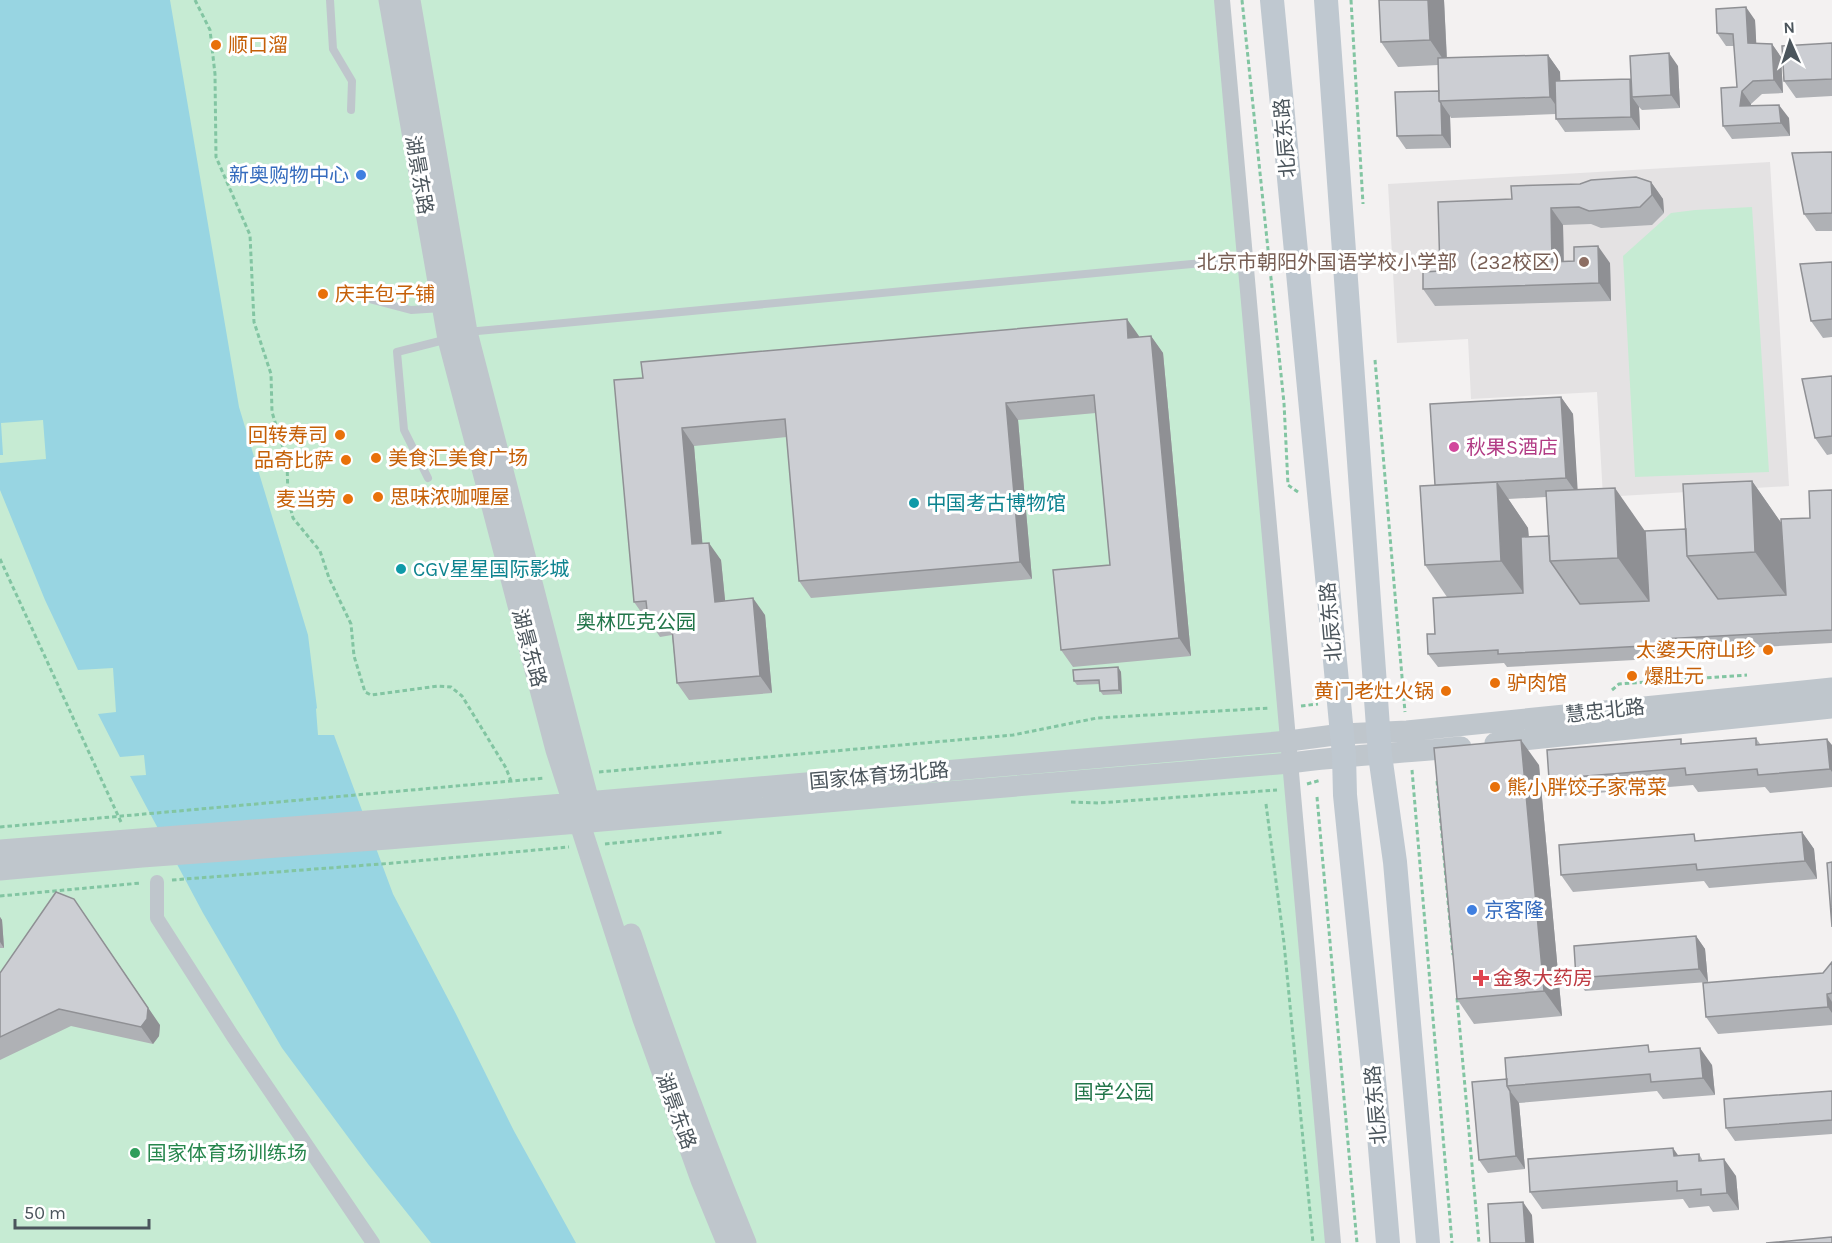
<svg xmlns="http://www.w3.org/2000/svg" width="1832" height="1243" viewBox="0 0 1832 1243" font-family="Karla,'Noto Sans SC',sans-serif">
  <rect width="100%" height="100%" fill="#f3f1f1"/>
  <path fill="#e4e2e3" d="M1770 162 1789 486 1603 497 1597 392 1471 399 1468 339 1397 343 1388 184Z"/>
  <path fill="#c6ebd3" d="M0 0H1216L1328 1243H0Z
    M1752 207 1769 472 1635 477 1623 256 1671 213 1695 210Z"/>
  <path fill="#98d5e2" d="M0 0H170L239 407 308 635 317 708 316 709 318 735H334L393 894 456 1014 514 1131 576 1243H431L368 1164 282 1048 203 913 130 776 146 775 144 755 120 757 98 714 116 712 113 668 78 670 45 600 0 490V463L46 459 43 420 1 423 3 455H0Z"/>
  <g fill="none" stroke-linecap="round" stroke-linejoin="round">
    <path stroke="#82c5a2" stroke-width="3" stroke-dasharray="4.5 3" stroke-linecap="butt" d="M195 0 210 30 215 74 216 157 250 235 254 322 271 374 272 412 287 461 288 498 293 518 320 551 329 578 351 624 354 656 365 692 371 695 438 686 451 687 462 696 506 768 511 781
      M1242 0 1284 403 1288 485 1298 492
      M1351 0 1363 204
      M1375 360 1405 712
      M0 559 121 822
      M1612 690 1619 684 1747 675
      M1301 706 1318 704
      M1412 770 1452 1243
      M599 772 1013 735 1097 718 1270 708
      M1437 781 1453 955
      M1307 784 1321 780
      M1317 797 1357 1243
      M1071 802 1098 803 1277 790
      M1266 804 1284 943 1313 1243
      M0 827 545 778
      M605 844 724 832
      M172 880 394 863 569 847
      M0 896 141 883
      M1457 998 1479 1243"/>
    <path stroke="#bfc6cc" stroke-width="8" d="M330 0 333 49 352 81 351 110
      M373 300 411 310 442 308
      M467 332 1245 259
      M428 478 404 430 397 352 448 339"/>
    <path stroke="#bfc6cc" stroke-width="14" d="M157 882V918L232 1035 373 1243"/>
    <path stroke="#bfc6cc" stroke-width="16" d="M1222 0 1333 1243"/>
    <path stroke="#bfc6cc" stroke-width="21" d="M389 0 448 339 556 750 643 1019 701 1180 727 1243
      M410 0 467 332 592 814
      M1495 743 1832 708
      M0 850 380 820 1289 741 1342 734 1407 731 1832 688
      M0 870 142 857 388 839 1290 763C1347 755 1404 753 1461 747
      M631 934C666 1039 704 1141 746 1243"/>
    <path stroke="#bfc8d0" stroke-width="24" d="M1272 0 1344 755 1345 795 1376 1100 1388 1243
      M1326 0 1380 755 1395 862 1428 1243"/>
  </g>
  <path fill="#afb1b5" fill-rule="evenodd" d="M1379 0H1444L1447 58 1548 55 1560 72V81H1631L1678 66 1680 108 1642 110 1639 107 1640 130 1565 132 1556 119V114L1451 118 1450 116 1451 148 1406 149 1397 136 1439 91 1438 65 1398 67 1381 42Z
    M1755 20 1756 43 1772 44 1781 57 1783 93 1762 94 1751 104V106L1789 118 1790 136 1732 139 1723 126 1737 87 1734 46H1726L1717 33Z
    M1832 43V96L1796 98 1784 81Z
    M1832 152V231H1816L1804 214Z
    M1651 182 1663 199 1664 213 1652 225 1601 228 1591 224 1563 225 1564 262 1610 263 1611 301 1435 306 1423 289 1440 271 1512 199Z
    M1832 262V337L1823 338 1811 321Z
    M1139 336V337L1151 336 1163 353 1191 656 1073 667 1061 650 1110 565 1096 413 1018 420 1032 579 811 598 799 581 787 437 694 446 702 543 721 560 725 601 765 615 772 693 689 700 677 683 672 635 660 637 648 619H646L634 602 614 380Z
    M1832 376V454L1827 455 1815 438Z
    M1561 397 1573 414 1577 490 1645 531 1686 529 1752 481 1782 524 1810 518 1832 490V643L1671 652V658L1507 667 1504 663 1438 667 1428 654 1447 597 1425 565 1435 485ZM1546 497 1549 536 1529 537 1528 528 1508 499Z
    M1118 667 1121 672 1122 694 1103 695 1100 691V684L1077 685 1074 681Z
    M1756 738 1760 744 1832 745V787L1770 793 1765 787 1698 792 1693 785 1561 796 1549 779 1684 744Z
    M1539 765 1562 1016 1474 1024 1457 999Z
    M1802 832 1814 849 1817 879 1709 888 1704 881 1573 892 1561 875 1699 840Z
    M0 917 2 920 4 948H0Z
    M1696 936 1705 949 1708 982 1585 991 1576 978Z
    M1832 962V1025L1718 1034 1706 1017 1823 973Z
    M0 973 160 1025 159 1036 153 1044 71 1026 0 1060Z
    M1653 1052 1712 1065 1715 1095 1663 1099 1657 1091 1519 1103 1525 1169 1488 1173 1479 1160 1507 1079Z
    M1832 1091V1134L1735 1141 1726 1128Z
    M1699 1154 1703 1161 1736 1176 1739 1210 1713 1212 1709 1206 1689 1208 1683 1199 1542 1209 1530 1192 1678 1155Z"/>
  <path fill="#8f9094" d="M1428 0H1444L1447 65 1430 40Z
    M1746 7 1755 20 1757 56 1748 43Z
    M1772 44 1781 57 1783 93 1774 80Z
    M1669 53 1678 66 1680 108 1671 95Z
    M1548 55 1560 72 1562 114 1550 97Z
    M1630 79 1639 92 1632 97 1639 107 1640 130 1631 117Z
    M1742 91 1751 104 1749 119 1740 106Z
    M1441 103 1450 116 1451 148 1442 135Z
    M1779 105 1789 118 1790 136 1781 123Z
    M1651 182 1663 199 1664 213 1652 195Z
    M1551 208 1563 225 1564 279 1552 262Z
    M1598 246 1610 263 1611 301 1599 283Z
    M1127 319 1139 336 1140 356 1128 338Z
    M1151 336 1163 353 1191 656 1179 638Z
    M1561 397 1573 414 1578 495 1566 478Z
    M1006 403 1018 420 1032 579 1020 562Z
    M682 428 694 446 704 561 692 544Z
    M1752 481 1791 537 1795 608 1755 552Z
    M1497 482 1528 528 1533 606 1501 561Z
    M1615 488 1654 544 1658 614 1618 558Z
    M709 543 721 560 727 619 715 602Z
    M753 598 765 615 772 693 760 676Z
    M1662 639 1671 652V658L1662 645Z
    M1118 667 1121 672 1122 694 1119 690Z
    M1827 739 1832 745V772L1830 769Z
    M1521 740 1539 765 1562 1016 1544 991Z
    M1802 832 1814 849 1817 879 1805 861Z
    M74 899 160 1025 159 1036 153 1044 141 1027Z
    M0 917 2 920 4 948 0 942Z
    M1696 936 1705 949 1708 982 1699 969Z
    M1827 994 1832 1002V1013L1828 1007Z
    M1700 1048 1712 1065 1715 1095 1703 1078Z
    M1510 1091 1519 1103 1525 1169 1516 1156Z
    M1673 1148 1685 1165 1674 1156Z
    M1724 1159 1736 1176 1739 1210 1727 1193Z
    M1523 1202 1532 1215 1534 1243H1526Z"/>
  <path fill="#ccced3" stroke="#8f9094" stroke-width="1.5" d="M1379 0H1428L1430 40 1381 42Z
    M1746 7 1748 43 1772 44 1774 80 1753 81 1742 91 1740 106 1779 105 1781 123 1723 126 1721 88 1737 87 1733 34 1717 33 1716 9Z
    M1832 43V79L1784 81 1782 46Z
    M1669 53 1671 95 1632 97 1630 56Z
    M1548 55 1550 97 1439 101 1438 58Z
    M1630 79 1631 117 1556 119 1555 81Z
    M1439 91V101L1441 103 1442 135 1397 136 1395 92Z
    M1832 152V213L1804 214 1792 153Z
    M1636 177 1651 182 1652 195 1640 207 1589 211 1579 207 1551 208 1552 262 1574 261V247L1598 246 1599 283 1423 289V272L1440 271 1438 202 1512 199 1511 186 1580 184 1591 180Z
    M1832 262V319L1811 321 1800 264Z
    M1127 319 1128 338 1151 336 1179 638 1061 650 1053 570 1110 565 1094 395 1006 403 1020 562 799 581 785 419 682 428 692 544 709 543 715 602 753 598 760 676 677 683 671 617 648 619 646 601 634 602 614 380 643 378 641 362Z
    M1832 376V436L1815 438 1802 379Z
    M1561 397 1566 478 1435 485 1430 404Z
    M1752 481 1755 552 1687 556 1683 484Z
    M1497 482 1501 561 1425 565 1420 486Z
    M1615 488 1618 558 1550 561 1546 491Z
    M1832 490V630L1662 639V645L1498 654V650L1428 654 1427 634H1435L1433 598 1523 593 1521 537 1549 536 1550 561 1580 604 1649 601 1645 531 1686 529 1687 556 1718 599 1786 595 1781 519 1810 518 1809 491Z
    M1118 667 1119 690 1100 691 1099 680 1074 681 1073 670Z
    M1756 738V745L1827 739 1830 769 1758 775 1757 769 1686 775 1685 768 1549 779 1547 750 1681 739V744Z
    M1521 740 1544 991 1457 999 1434 748Z
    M1802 832 1805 861 1697 870 1696 864 1561 875 1559 845 1694 834 1695 841Z
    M1832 862V927L1827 863Z
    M56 892 74 899 148 1008 147 1019 141 1027 59 1009 0 1037V973Z
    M1696 936 1699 969 1576 978 1574 946Z
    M1832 962V993L1827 994 1828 1007 1706 1017 1703 983 1823 973Z
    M1648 1045 1649 1052 1700 1048 1703 1078 1651 1082 1650 1074 1507 1086 1505 1058Z
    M1507 1079V1086L1510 1091 1516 1156 1479 1160 1472 1082Z
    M1832 1091V1120L1726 1128 1724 1099Z
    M1673 1148 1674 1156 1699 1154V1161L1724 1159 1727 1193 1701 1195V1189L1677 1191V1181L1530 1192 1528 1159Z
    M1523 1202 1526 1243H1490L1488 1204Z
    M1832 1237V1243H1766Z"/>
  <g fill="#e8710a" stroke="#fff" stroke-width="2">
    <circle cx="216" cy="45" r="6"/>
    <circle cx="323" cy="294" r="6"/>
    <circle cx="340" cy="435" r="6"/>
    <circle cx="376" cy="458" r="6"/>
    <circle cx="346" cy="460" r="6"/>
    <circle cx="378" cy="497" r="6"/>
    <circle cx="348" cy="499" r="6"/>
    <circle cx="1768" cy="650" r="6"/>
    <circle cx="1632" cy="676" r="6"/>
    <circle cx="1495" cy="683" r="6"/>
    <circle cx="1446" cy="691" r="6"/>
    <circle cx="1495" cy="787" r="6"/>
  </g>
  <g fill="#3f7fe0" stroke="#fff" stroke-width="2">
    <circle cx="361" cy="175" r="6"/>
    <circle cx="1472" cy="910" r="6"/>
  </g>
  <circle fill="#8d6e63" stroke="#fff" stroke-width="2" cx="1584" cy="262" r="6"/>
  <circle fill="#d1479c" stroke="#fff" stroke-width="2" cx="1454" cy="447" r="6"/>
  <g fill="#0f9aa8" stroke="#fff" stroke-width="2">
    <circle cx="914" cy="503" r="6"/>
    <circle cx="401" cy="569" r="6"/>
  </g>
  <path fill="#e0444e" stroke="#fff" stroke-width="2" d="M1478 969h6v6h6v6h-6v6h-6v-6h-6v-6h6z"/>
  <circle fill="#2e9e5b" stroke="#fff" stroke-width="2" cx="135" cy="1153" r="6"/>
  <g text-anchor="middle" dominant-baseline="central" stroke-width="6" stroke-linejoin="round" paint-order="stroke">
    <g font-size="20" fill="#c56008" stroke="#fff" text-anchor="start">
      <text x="228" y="45">顺口溜</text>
      <text x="335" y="294">庆丰包子铺</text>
      <text x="328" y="435" text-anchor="end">回转寿司</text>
      <text x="388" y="458">美食汇美食广场</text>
      <text x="334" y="460" text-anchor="end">品奇比萨</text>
      <text x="390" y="497">思味浓咖喱屋</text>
      <text x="336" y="499" text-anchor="end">麦当劳</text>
      <text x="1756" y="650" text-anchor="end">太婆天府山珍</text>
      <text x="1644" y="676">爆肚元</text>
      <text x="1507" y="683">驴肉馆</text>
      <text x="1434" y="691" text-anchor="end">黄门老灶火锅</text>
      <text x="1507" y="787">熊小胖饺子家常菜</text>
    </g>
    <g font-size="20" fill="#4b555c" stroke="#fff">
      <text transform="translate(1285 138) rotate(-95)">北辰东路</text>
      <text transform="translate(419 175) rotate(80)">湖景东路</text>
      <text transform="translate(1331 622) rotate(-95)">北辰东路</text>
      <text transform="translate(529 648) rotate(75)">湖景东路</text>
      <text transform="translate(1605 711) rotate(-6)">慧忠北路</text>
      <text transform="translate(879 776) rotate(-5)">国家体育场北路</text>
      <text transform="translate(1376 1105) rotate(-95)">北辰东路</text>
      <text transform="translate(676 1111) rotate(70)">湖景东路</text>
    </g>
    <g font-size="20" fill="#366cbe" stroke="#fff" text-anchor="end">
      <text x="349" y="175">新奥购物中心</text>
      <text x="1484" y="910" text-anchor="start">京客隆</text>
    </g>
    <g font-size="20" fill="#785e54" stroke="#fff" text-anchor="end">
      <text x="1572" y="262">北京市朝阳外国语学校小学部（232校区）</text>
    </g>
    <g font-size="20" fill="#b23c85" stroke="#fff" text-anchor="start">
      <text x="1466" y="447">秋果S酒店</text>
    </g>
    <g font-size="20" fill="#0d838f" stroke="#fff" text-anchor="start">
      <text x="926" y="503">中国考古博物馆</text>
      <text x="413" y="569">CGV星星国际影城</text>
    </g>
    <g font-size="20" fill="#23764a" stroke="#fff">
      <text x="636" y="622">奥林匹克公园</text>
      <text x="1114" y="1092">国学公园</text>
    </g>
    <g font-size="20" fill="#be3a42" stroke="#fff" text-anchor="start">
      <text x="1493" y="978">金象大药房</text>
    </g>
    <g font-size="20" fill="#27864d" stroke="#fff" text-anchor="start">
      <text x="147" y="1153">国家体育场训练场</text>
    </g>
  </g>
  <g transform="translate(1790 42) rotate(357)" stroke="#ffffff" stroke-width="4.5" paint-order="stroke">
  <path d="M0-4.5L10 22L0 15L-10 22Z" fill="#4b555c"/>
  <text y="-9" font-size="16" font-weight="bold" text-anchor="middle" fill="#4b555c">N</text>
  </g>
  <path d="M15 1219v9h134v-9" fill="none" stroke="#4b555c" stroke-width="3"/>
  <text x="24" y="1219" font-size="18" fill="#4b555c" stroke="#ffffff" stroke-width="4.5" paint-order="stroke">50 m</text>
</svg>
